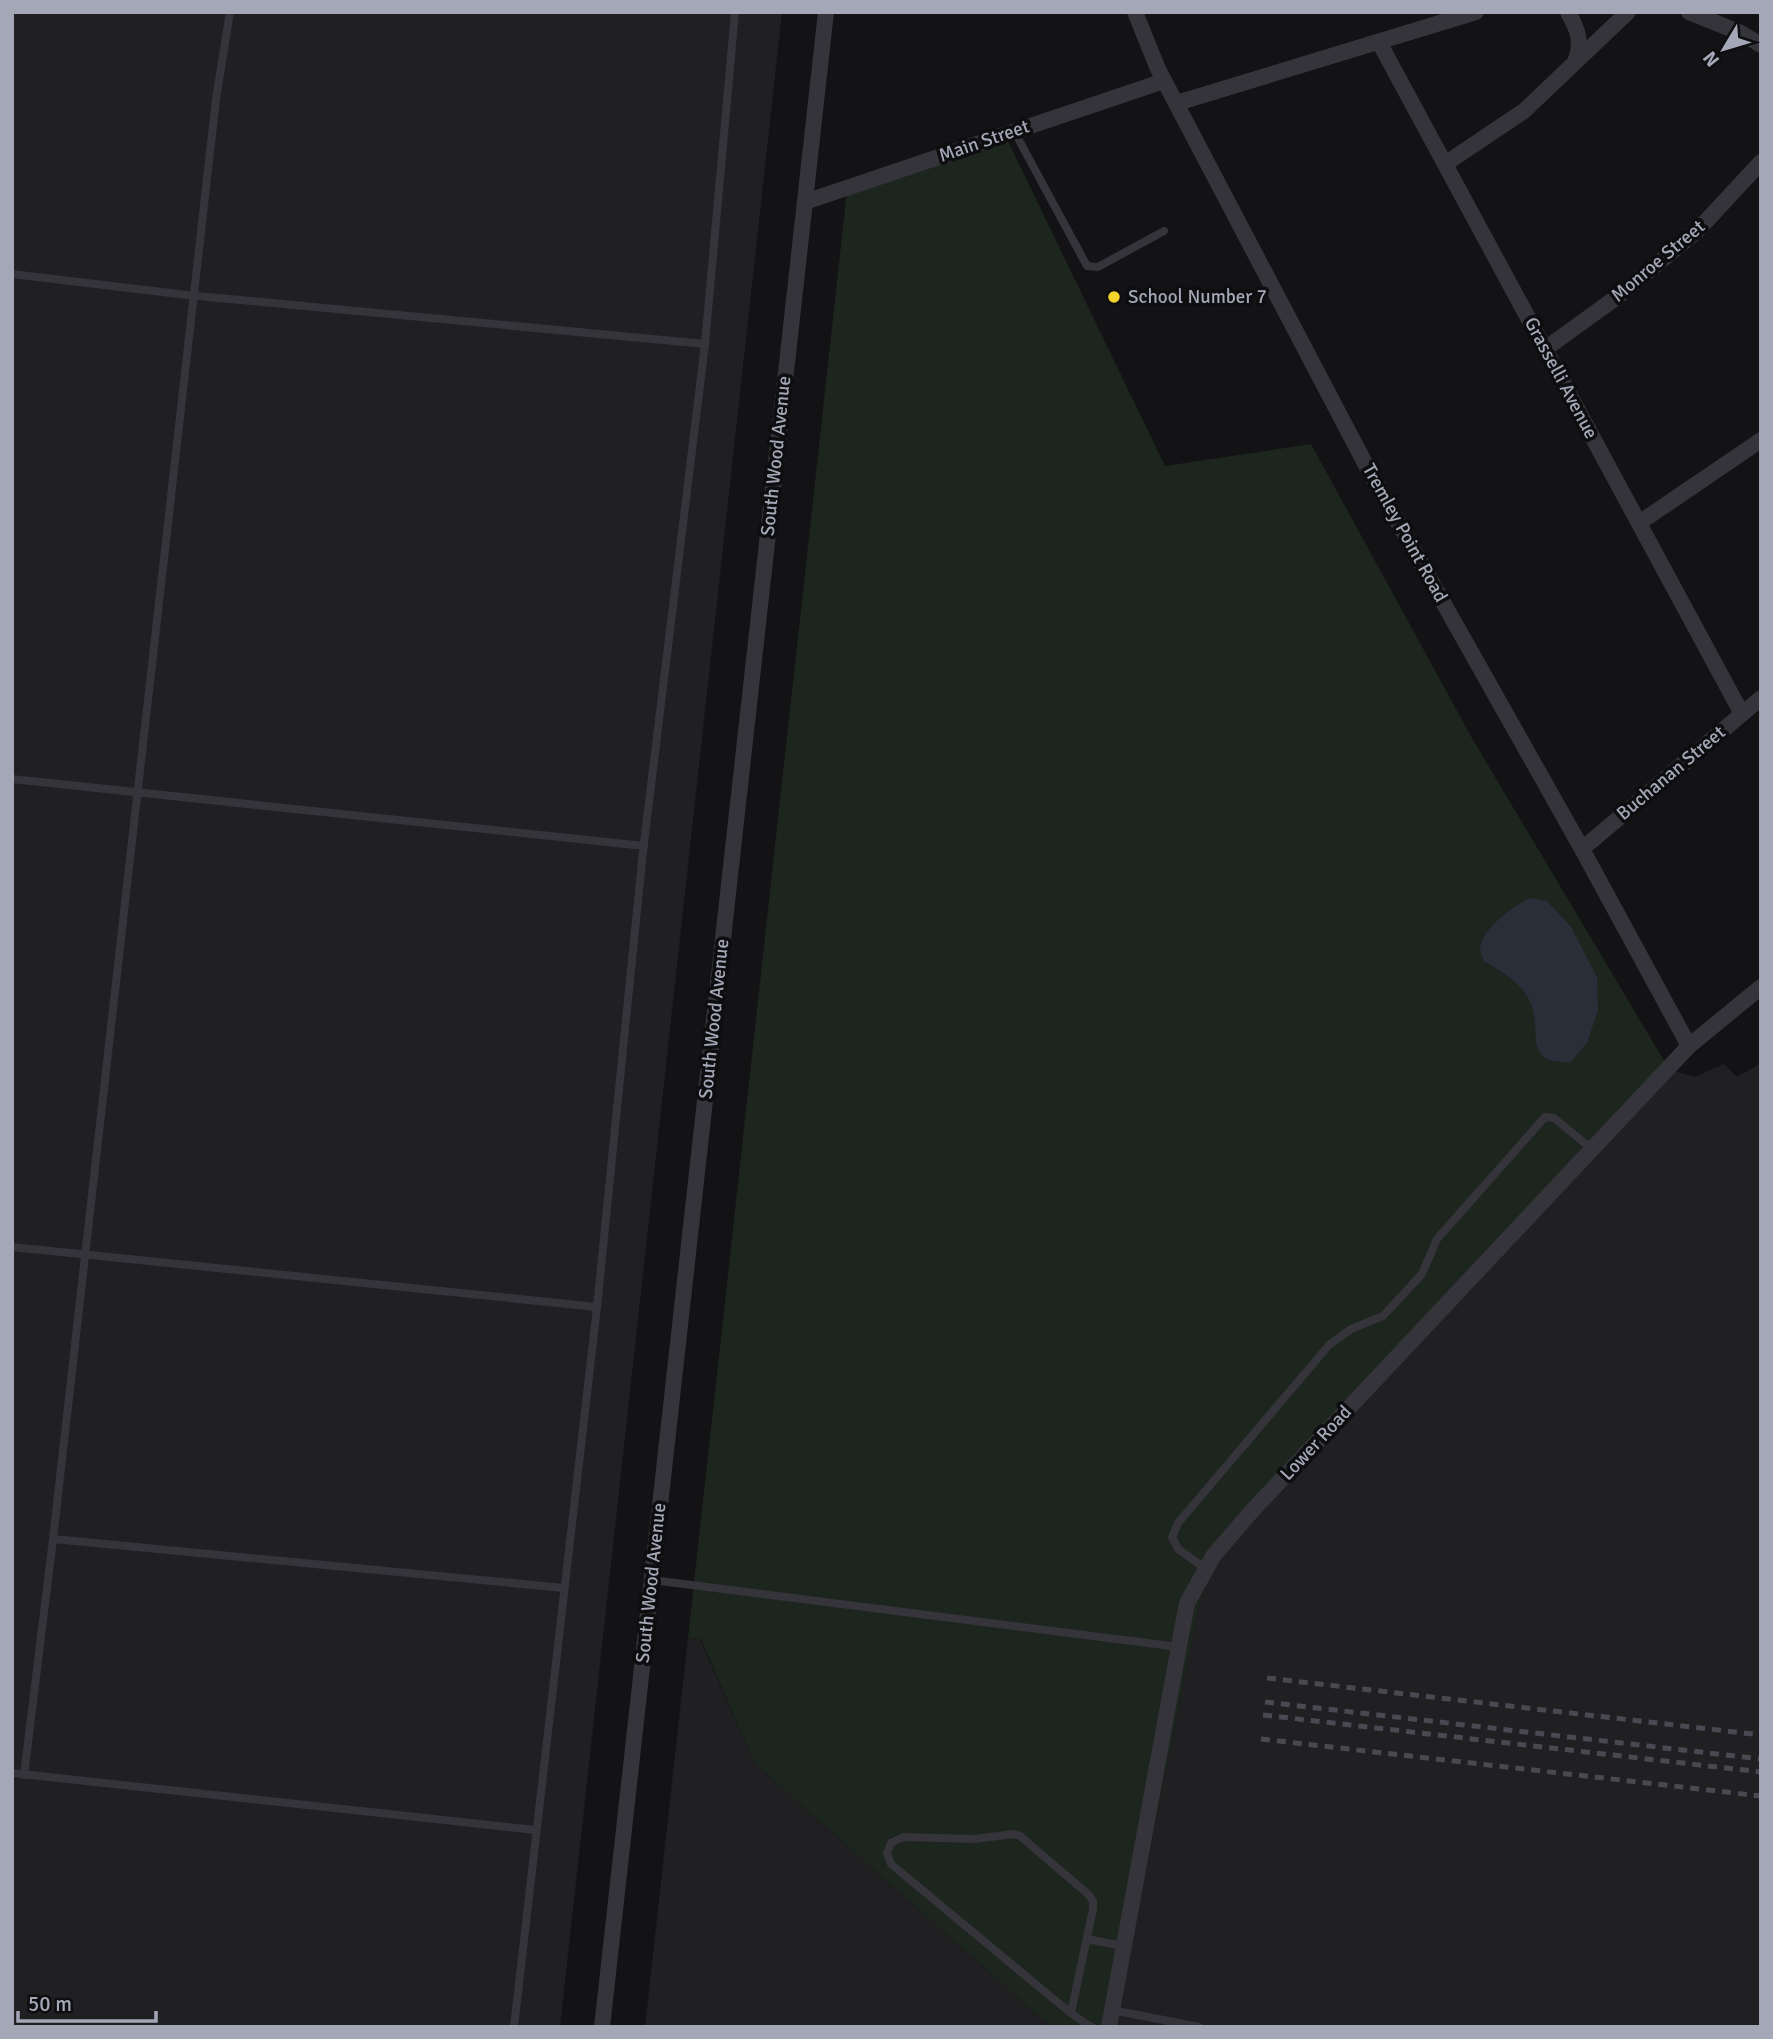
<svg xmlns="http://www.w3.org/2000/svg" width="1773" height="2039" viewBox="0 0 1773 2039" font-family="Signika,sans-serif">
  <rect width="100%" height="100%" fill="#131315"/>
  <path fill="#201f22" d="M12 12H782L560 2027H12Z
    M1761 1063V2027H1114L1208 1564 1668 1069 1694 1077 1724 1064 1737 1077Z
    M688 1638 700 1639 754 1763 1051 2027H645Z"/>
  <path fill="#1d251f" d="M1006 137 1165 466 1311 444 1473 740 1666 1064 1208 1564 1114 2027H1051L754 1763 701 1639 688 1638 847 191Z"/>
  <path fill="#292f39" d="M1530 898 1547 901 1571 927 1597 977 1598 1010 1587 1043 1571 1062C1517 1064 1547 1028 1527 996 1517 980 1499 970 1484 961 1483 958 1481 954 1480 950 1480 929 1514 906 1530 898Z"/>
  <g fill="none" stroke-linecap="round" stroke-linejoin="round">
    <path stroke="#34343a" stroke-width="8" d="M1014 131 1087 266 1098 267 1164 231
      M12 274 187 295 705 344 643 851 597 1307 12 1247
      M705 344 735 12
      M12 779 644 846
      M53 1539 564 1588
      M1206 1569 1178 1549 1172 1537 1178 1523 1329 1345 1351 1329 1383 1316 1422 1274 1437 1239 1545 1117 1554 1118 1592 1149
      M652 1580 1179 1647
      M12 1773 536 1830
      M24 1775 53 1539 216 99 230 12
      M1087 1939 1123 1946
      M1112 2010 1199 2027
      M1071 2013 1093 1909V1901L1088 1894 1020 1836 1013 1834 975 1839 903 1837 891 1843 887 1853 891 1864 1056 2001C1067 2010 1079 2020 1092 2027
      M514 2027 597 1307"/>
    <path stroke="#34343a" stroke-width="16" d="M1135 12 1158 69 1368 469 1582 849 1689 1046
      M1568 12C1578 30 1583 43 1575 62
      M1689 12 1741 33 1761 45
      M1379 42 1742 714
      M1177 103 1476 12
      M1445 164 1524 111 1628 12
      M805 202 1164 81
      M1545 349 1617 297 1697 231 1761 162
      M1639 523 1761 440
      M1582 849 1761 698
      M602 2027 826 12
      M1109 2027 1187 1603 1214 1555 1251 1512 1689 1046 1761 987"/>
    <path stroke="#494951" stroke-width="5" stroke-dasharray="9 7" stroke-linecap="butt" d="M1267 1678 1761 1735
      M1265 1702 1761 1759
      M1263 1715 1761 1772
      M1261 1739 1761 1796"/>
  </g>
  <circle fill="#f6d52a" stroke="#0e0e10" stroke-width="2.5" cx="1114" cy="297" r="7"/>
  <g text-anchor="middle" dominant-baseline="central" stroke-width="7" stroke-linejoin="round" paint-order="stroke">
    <g font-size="19" fill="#a4a7b6" stroke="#0e0e10">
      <text transform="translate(984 141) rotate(-19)">Main Street</text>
      <text transform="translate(1658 261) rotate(-40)">Monroe Street</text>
      <text transform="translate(1561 378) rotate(62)">Grasselli Avenue</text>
      <text transform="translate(776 456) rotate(-84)">South Wood Avenue</text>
      <text transform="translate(1405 533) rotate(61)">Tremley Point Road</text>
      <text transform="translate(1671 773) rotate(-40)">Buchanan Street</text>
      <text transform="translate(714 1019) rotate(-84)">South Wood Avenue</text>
      <text transform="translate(1316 1443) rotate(-47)">Lower Road</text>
      <text transform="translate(651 1583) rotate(-84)">South Wood Avenue</text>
    </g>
    <g font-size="19" fill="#a4a7b6" stroke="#0e0e10" text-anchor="start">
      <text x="1128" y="297">School Number 7</text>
    </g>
  </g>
  <rect width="1773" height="2039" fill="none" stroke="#a4a7b6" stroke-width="28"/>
  <g transform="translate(1724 49) rotate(232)" stroke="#0e0e10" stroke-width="5" paint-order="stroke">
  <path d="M0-5L12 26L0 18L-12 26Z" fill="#a4a7b6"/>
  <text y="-10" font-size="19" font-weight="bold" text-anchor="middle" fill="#a4a7b6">N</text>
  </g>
  <path d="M18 2011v10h138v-10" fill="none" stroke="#a4a7b6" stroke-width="3.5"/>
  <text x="28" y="2011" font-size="21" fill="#a4a7b6" stroke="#0e0e10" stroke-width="5" paint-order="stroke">50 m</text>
</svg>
